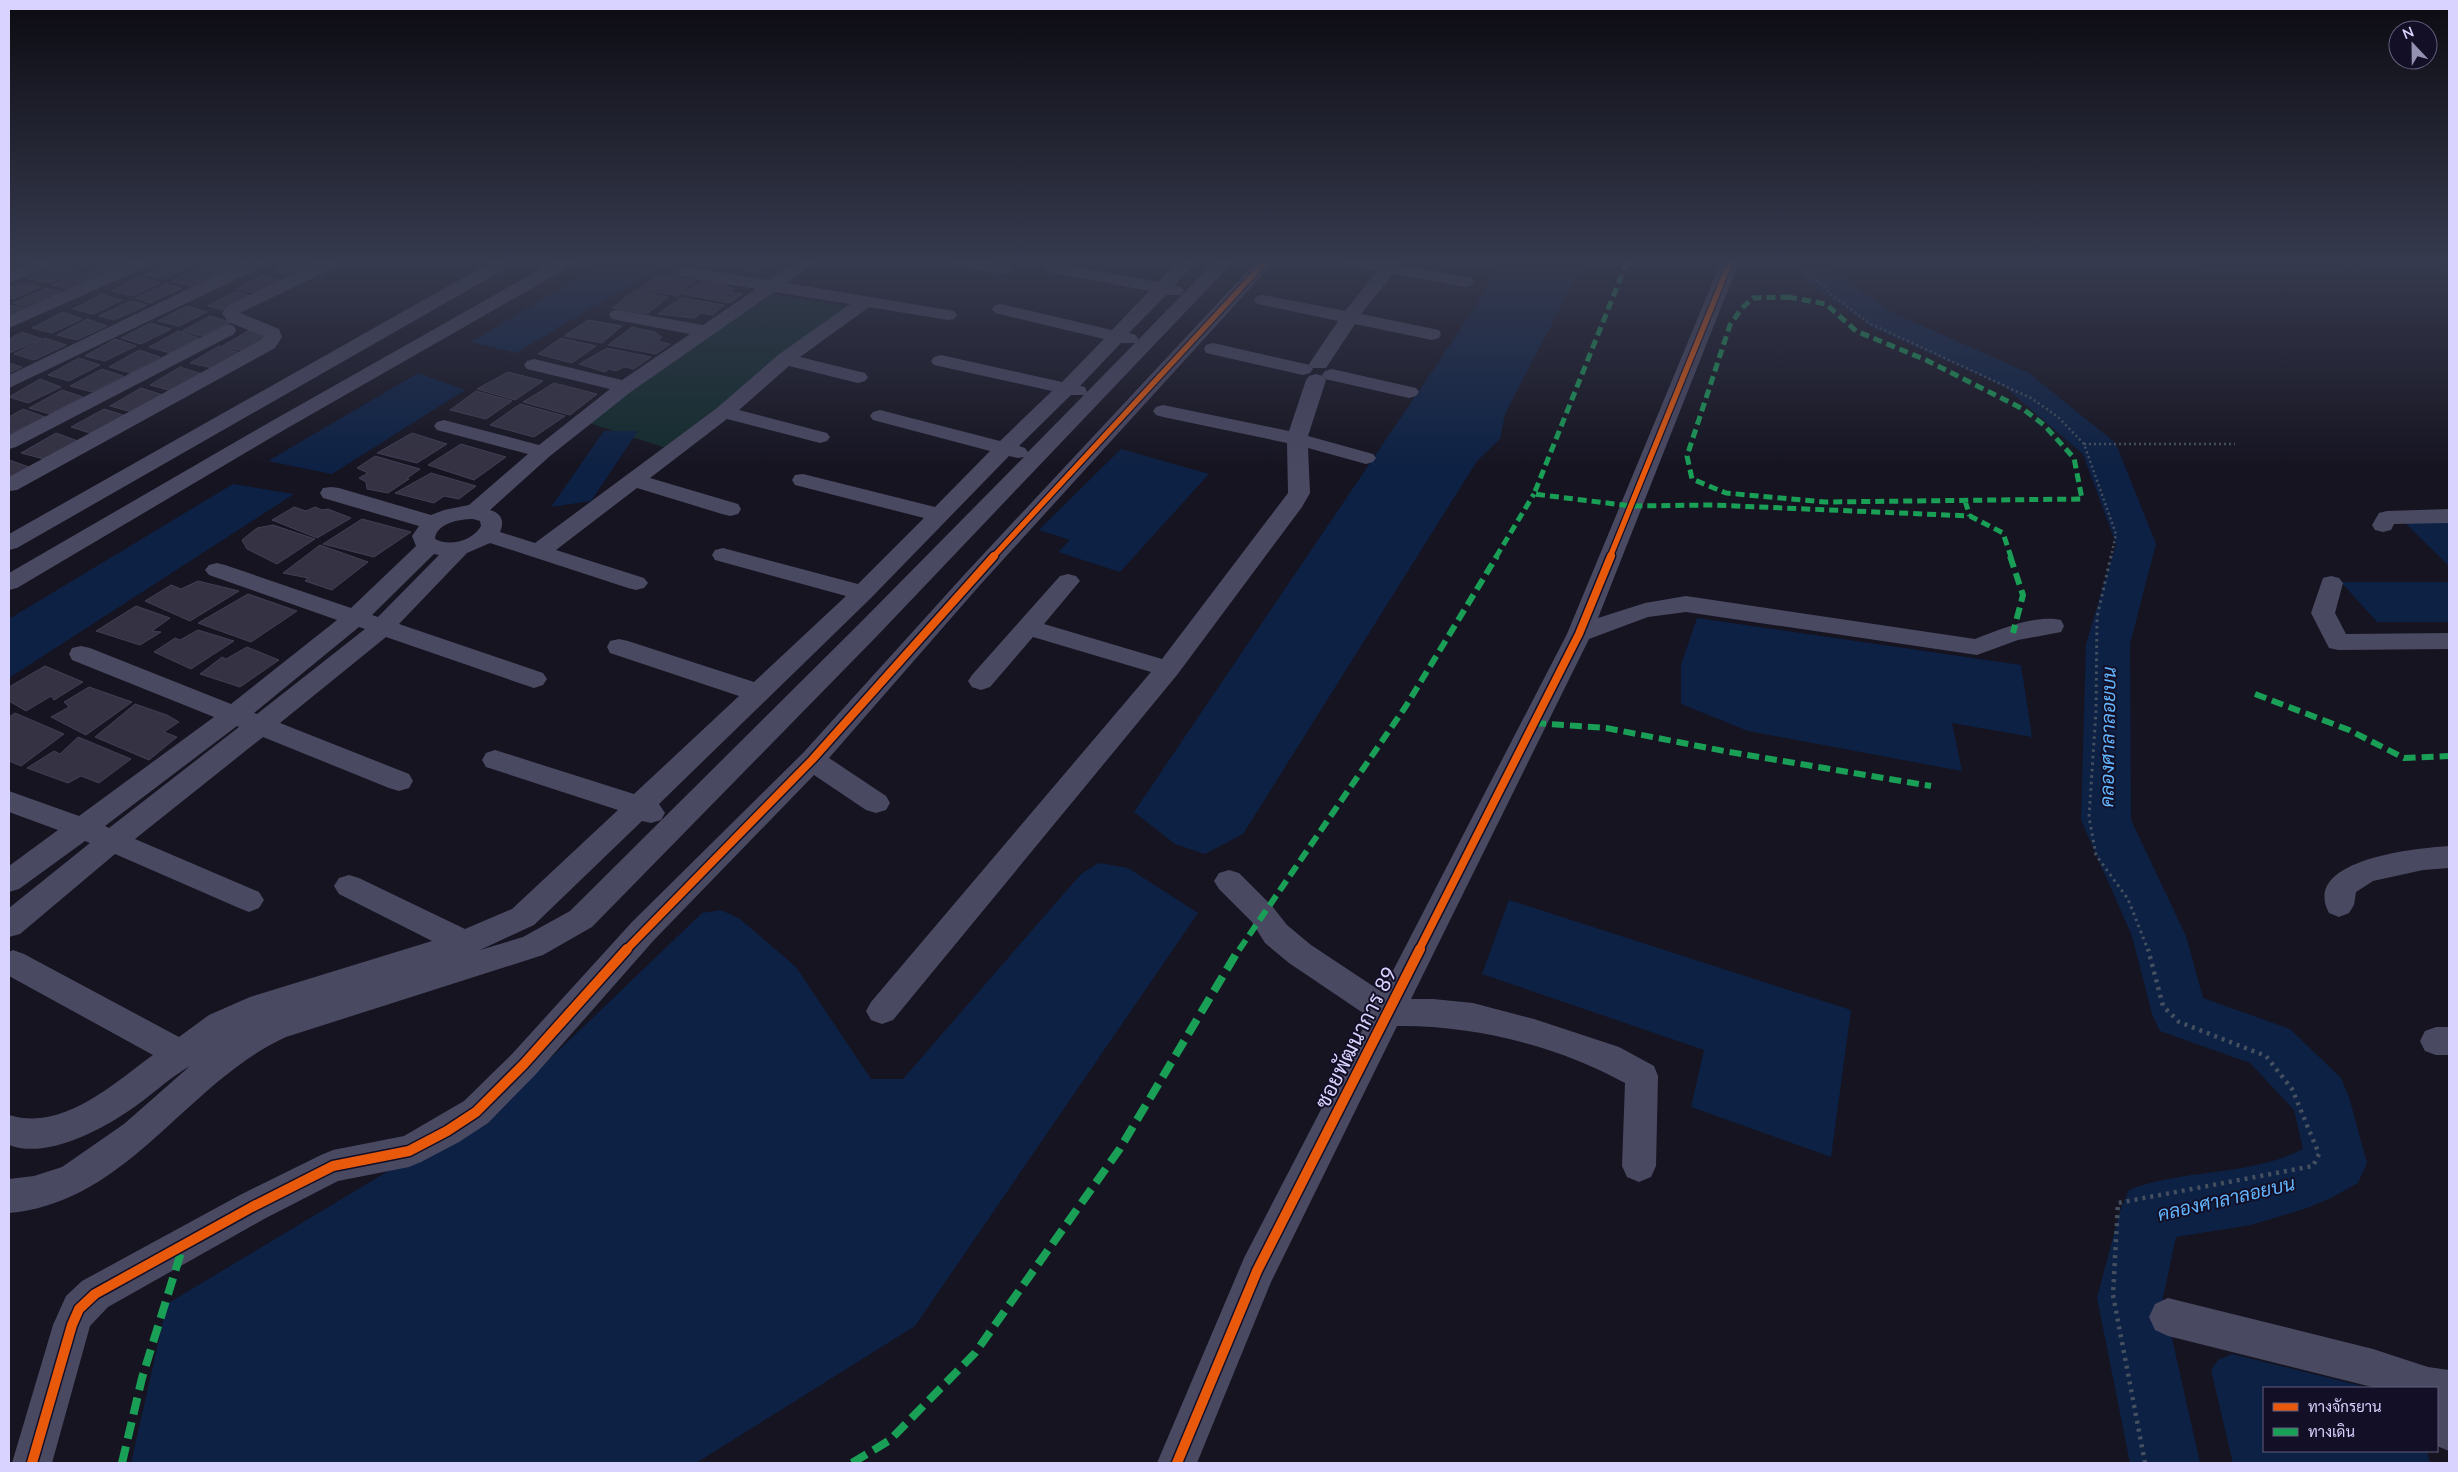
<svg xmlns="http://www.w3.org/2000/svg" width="2458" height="1472" viewBox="0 0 2458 1472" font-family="Lato,Sarabun,sans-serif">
  <rect width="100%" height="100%" fill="#161421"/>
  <path fill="#132c2d" d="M762 292 856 308 669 449 583 421Z"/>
  <path fill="#0d2144" d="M606 262H637L661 267 516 353 471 342Z
    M1502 262H1584L1505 414 1500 439 1477 461 1243 834 1205 854 1175 844 1134 812 1458 333Z
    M418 373 465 390 332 474 268 461Z
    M604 431H638L591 501 551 507Z
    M1121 449 1209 474 1120 572 1058 552 1070 540 1039 530Z
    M233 484 294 494 9 678V619Z
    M2403 521H2449V566Z
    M2341 582H2449V622H2377Z
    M1697 618 2021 665 2032 737 1952 723 1962 771 1748 731 1681 704V665Z
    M1099 863 1128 868 1198 913 915 1326 696 1463H131L167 1304 508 1099 702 913 721 910 740 919 796 967 871 1079H903L1081 874Z
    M1509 900 1851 1010 1831 1157 1691 1107 1704 1050 1482 974Z
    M2232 1354 2370 1388H2264V1451H2427L2430 1463H2233L2211 1370 2218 1360Z"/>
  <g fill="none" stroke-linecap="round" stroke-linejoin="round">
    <path fill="#0d2144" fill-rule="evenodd" d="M1792 262H1823L1830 270 1891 312 2029 373 2113 441 2118 449 2156 544 2130 644 2131 820 2186 936 2203 998 2290 1029 2341 1078 2349 1097 2367 1163 2358 1183 2329 1199 2307 1208 2251 1225 2176 1237 2163 1298 2200 1463H2130L2097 1298 2120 1211 2129 1190C2185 1168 2249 1177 2303 1149L2294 1110 2250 1063 2160 1031 2152 1014 2132 936 2081 820 2086 644 2116 544 2083 454 2005 387 1869 326 1808 282Z"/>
  </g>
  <path fill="#343243" stroke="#433f54" d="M65 262H94L81 267Z
    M106 262H136L110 275 89 269Z
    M169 262 190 267 163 279 144 275Z
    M211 262H241L223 271 203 266Z
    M292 262H317L320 263 295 276 275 271Z
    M684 262H725L717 268Z
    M732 262H785L777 269 766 267 760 272 725 268Z
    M63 266 77 271 49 283 27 278Z
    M198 268 218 273 191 286 172 282Z
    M85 271 105 276 74 291 52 285Z
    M263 275 283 281 257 294 237 289Z
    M659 275 696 280 677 296 639 289Z
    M140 277 160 283 132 296 112 291Z
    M703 281 727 285 725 286 735 289 729 292 742 294 730 303 682 294Z
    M24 283 41 287 13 299 9 298V287Z
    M166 284 182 288 150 303 135 298Z
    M46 288 67 293 35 309 13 303Z
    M635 290 668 297 647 314 612 308Z
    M236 291 251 296 224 310 208 306Z
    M102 294 122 300 93 314 73 309Z
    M681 298 724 305 713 315 701 313 694 318 658 314Z
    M131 301 147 305 114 320 99 316Z
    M11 305 32 310 9 322V306Z
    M187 306 207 312 179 326 158 321Z
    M63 312 82 319 52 333 32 328Z
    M210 316 230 322 202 336 182 331Z
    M87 319 107 326 77 340 57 335Z
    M588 320 622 326 602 343 564 336Z
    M150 323 171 329 141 344 121 338Z
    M632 327 655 332 662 337 658 341 670 344 656 354 608 345Z
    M250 330 271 337 243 351 222 346Z
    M178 331 199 338 170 353 149 347Z
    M22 332 42 339 9 353V339Z
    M45 338 66 345 34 360 14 354Z
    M561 338 596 346 572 363 538 354Z
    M115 339 136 346 105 361 85 356Z
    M219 346 241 353 212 368 190 363Z
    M607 348 651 357 634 369 624 367 616 371 609 369 605 372 579 364Z
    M139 350 160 357 130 373 109 367Z
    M79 358 100 365 69 381 48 375Z
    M9 363 22 367 9 373Z
    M180 367 202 374 172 391 150 385Z
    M102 369 123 376 92 392 70 386Z
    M508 372 543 381 515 400 477 389Z
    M40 379 61 387 28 403 9 397Z
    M554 383 597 394 570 415 523 402Z
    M141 388 163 395 132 412 110 406Z
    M62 390 83 397 50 414 29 408Z
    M476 391 512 401 486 419 450 410Z
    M520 404 565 416 534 437 490 425Z
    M23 409 45 417 9 434V417Z
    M104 409 126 416 93 434 71 427Z
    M56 433 78 441 44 459 21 453Z
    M412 433 447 444 417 463 377 453Z
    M461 444 506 457 474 480 428 465Z
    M375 456 420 469 406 479H409L388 493 367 489 366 482 359 478 368 473 357 468Z
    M9 460 29 467 9 478Z
    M431 473 476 486 459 499 444 496 434 503 395 493Z
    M294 507 306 511 315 507 322 510 328 509 351 518 317 538 272 520Z
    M362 519 411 532 374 557 323 544Z
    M273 525 315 539 277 564 247 549 242 540 257 528Z
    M320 545 368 562 332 590 305 581 308 578 283 573Z
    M198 581 239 591 190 621 145 601 171 585 181 589Z
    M248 594 297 611 251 642 198 623Z
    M136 606 170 618 152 631 161 632 140 645 96 631Z
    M198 630 234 641 191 669 154 652 175 638 180 640Z
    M247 647 279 660 240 687 200 674 222 657 226 659Z
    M45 666 83 682 54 700 51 696 26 711 9 701V687Z
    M89 687 132 702 86 735 51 717 69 707 64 702Z
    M135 704 167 715 179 722 164 732 177 737 149 760 95 737Z
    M15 713 64 734 21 766 9 761V717Z
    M78 737 131 759 99 783 81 776 68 783 27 768 54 751 60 754Z"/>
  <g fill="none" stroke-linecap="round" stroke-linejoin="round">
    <path stroke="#44505f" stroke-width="2.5" stroke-dasharray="2 3" stroke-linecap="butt" d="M1799 262 1832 295 1869 323 2031 398 2058 417 2084 444 2116 534 2111 557
      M2112 262 2122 265 2240 270 2438 267 2449 270
      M2084 444H2235"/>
    <path stroke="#44505f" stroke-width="3" stroke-dasharray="2.5 4" stroke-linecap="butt" d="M2111 556 2097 617 2096 711 2089 817 2096 855 2128 899 2148 950"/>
    <path stroke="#44505f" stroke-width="4.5" stroke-dasharray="3 5" stroke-linecap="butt" d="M2145 1463 2113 1295 2118 1203 2313 1166 2319 1154 2292 1089 2266 1056 2179 1022 2163 1006 2148 949"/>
    <path fill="#4a4962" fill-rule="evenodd" d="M31 262H55L52 266 9 283V272Z
      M129 262H152L149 266 9 328V316Z
      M244 262H267L264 266 9 388V375Z
      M318 262H341L338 266 240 313 279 329 282 337 275 348 17 490 9 491V477L261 340 264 336 228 322 222 313 227 306Z
      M491 262H513L510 266 17 548 9 550V534Z
      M553 262H574L571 266 284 430 17 588 9 590V573L270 422Z
      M795 262H815L787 283 948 310 954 311 957 315 954 319 948 320 869 307 800 357 865 373 868 377 865 381 858 383 789 366 739 410 827 433 830 437 827 441 820 443 727 419 650 478 738 504 741 509 738 514 730 516 722 514 637 488 556 550 644 578 648 583 644 588 636 590 628 588 490 543 467 553 399 624 543 673 547 679 543 685 534 688 525 685 386 637 280 723 409 774 413 781 409 788 399 791 389 788 263 737 135 839 259 892 264 900 259 908 249 912 239 908 115 854 20 934 9 937V908L90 843 85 841 19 889 9 892V866L58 830 9 812V791L79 816 214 717 72 660 69 654 72 648 81 646 90 648 231 704 337 620 209 575 205 570 209 565 217 563 225 565 351 608 416 546 412 536 419 526 323 498 320 493 323 488 331 487 339 488 431 515 444 510 469 505 528 454 437 430 434 426 437 422 444 420 539 445 610 389 527 369 524 365 527 361 534 359 622 380 690 334 612 319 609 315 612 311 618 310 703 325 756 289 680 276 677 272 680 268 686 267 768 280ZM774 292 850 304 778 355 717 408 535 543 500 532C505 521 501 513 490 510L550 456 632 391ZM473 519 480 521 481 526C473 541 449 547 435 539 436 523 460 519 473 519ZM434 554 439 555 378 617 372 615ZM359 627 365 629 257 714 254 713ZM237 726 239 727 109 828 105 826Z
      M951 262H992L1009 265 1012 269 1009 273 1003 274 960 267 954 266Z
      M1177 262H1196L1174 286 1181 287 1184 291 1181 295H1166L1129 333 1136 335 1138 339 1137 341 1214 262H1233L877 636 592 927 543 955 286 1037C185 1083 129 1202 9 1213V1179L34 1176 62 1167 124 1124 190 1066C167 1079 149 1098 127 1112 97 1132 45 1159 9 1145V1115C62 1132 113 1084 153 1055L9 976V952L13 950 24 954 179 1037 209 1015 250 997 432 941 339 894 334 886 339 878 349 875 359 878 465 929 512 909 618 810 486 767 482 760 486 753 495 750 634 794 739 696 610 653 607 647 610 641 619 639 628 641 754 682 846 596 715 560 712 555 715 550 723 548 858 584 924 518 795 485 792 480 795 475 803 474 935 507 990 451 873 420 870 416 873 412 880 410 1000 441 1052 391 934 365 931 361 934 357 941 355 1062 382 1104 339 995 313 992 309 995 305 1001 304 1112 330 1149 291 1048 272 1045 268 1048 264 1054 263 1158 282ZM1121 343H1135L1087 392 1085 387 1080 386ZM1071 395H1084L1028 452 1025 448 1019 446ZM1009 456 1018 458 1024 457 859 624 570 911 523 937 480 950 534 925 642 821 651 823 661 820 665 813 659 804 871 598Z
      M1256 262H1274L980 585 829 758 886 796 890 803 886 810 876 813 866 810 814 775 654 940 536 1074 488 1123 459 1142 421 1162 409 1167 338 1181 264 1219 108 1307 90 1326 52 1463H12L53 1325 66 1296 82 1281 240 1195 321 1155 333 1150 404 1136 464 1101 512 1054 632 922 803 753 964 575Z
      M1345 262H1402L1399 265 1465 277 1471 278 1474 282 1471 286 1465 287 1393 274 1361 314 1439 330 1441 334 1439 338 1432 340 1355 324 1326 368H1312L1309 364 1338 321 1263 305 1257 304 1254 300 1257 296 1263 295 1345 311 1377 271 1348 266Z
      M1721 262H1739L1598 618 1645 603 1686 596 1975 639C1998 630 2036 614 2061 620L2064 626 2061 632 2018 640 1977 655 1686 612 1648 617 1589 639 1411 999H1433L1473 1003 1534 1019 1619 1047 1654 1066 1658 1076 1656 1166 1651 1177 1639 1182 1627 1177 1622 1166 1625 1083C1559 1046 1473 1025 1397 1026L1271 1282 1197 1463H1157L1244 1258 1369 1017 1289 963 1265 943 1252 922 1219 889 1214 881 1219 873 1229 870 1239 873 1272 906 1287 925 1311 945 1382 992 1567 634Z
      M227 324 234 326 236 330 234 334 16 447 9 449V435Z
      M1213 343 1310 365 1313 369 1310 373 1303 375 1206 353 1204 349 1206 345Z
      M1332 369 1416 388 1419 392 1416 396 1409 398 1325 379 1322 375 1325 371Z
      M1316 374 1323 376 1326 380 1308 436 1373 454 1376 458 1373 462 1366 464 1308 448 1310 493 1302 507 1177 675 893 1020 882 1024 871 1020 866 1011 871 1002 1151 672 1033 637 990 687 981 690 972 687 968 681 972 675 1060 576 1068 574 1076 576 1080 581 1044 624 1162 659 1288 493 1287 443 1163 417 1156 415 1153 411 1156 407 1163 405 1289 431 1306 380 1309 376Z
      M2449 509V523L2394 524 2391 530 2383 532 2375 530 2372 525 2379 513 2387 511Z
      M2331 576 2339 578 2343 583 2335 613 2346 634 2449 633V649L2338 650 2329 648 2311 613 2323 578Z
      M2449 846V868L2423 870 2373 881 2356 892 2354 905 2349 913 2339 917 2329 913C2300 859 2418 848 2449 846Z
      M2436 1027H2449V1055H2436L2425 1051 2420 1041 2425 1031Z
      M2168 1298 2373 1349 2428 1367 2449 1370V1451L2437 1446V1388H2376L2168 1336 2155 1330 2149 1317 2155 1304Z"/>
    <path stroke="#1a9f57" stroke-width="5" stroke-dasharray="9 5" stroke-linecap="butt" d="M1627 262 1534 494 1631 506 1713 505 1970 516 2003 533 2011 557
      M1788 297 1826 304 1856 331 1926 360 2023 409 2044 425 2074 458 2082 499 1825 502 1726 493 1692 479 1687 456 1730 325 1742 308 1753 298Z
      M1965 501 1970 516
      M1496 557 1534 494"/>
    <path stroke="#1a9f57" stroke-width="6" stroke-dasharray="12 6" stroke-linecap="butt" d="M2010 556 2023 595 2013 633
      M2255 694 2349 730 2404 758 2449 756
      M1534 723 1606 728 1724 751 1931 786
      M1239 950 1406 706 1497 556"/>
    <path stroke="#1a9f57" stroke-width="8" stroke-dasharray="17 8" stroke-linecap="butt" d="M122 1463 142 1378 183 1246
      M852 1463 890 1440 975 1353 1119 1150 1239 949"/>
    <g stroke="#130f26" stroke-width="8">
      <path id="cycleway-far2" d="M993 557 1265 262
        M1610 557 1730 262"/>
    </g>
    <g stroke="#130f26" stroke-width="11">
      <path id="cycleway-far1" d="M626 950 812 760 994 556
        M1419 950 1579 634 1611 556"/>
    </g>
    <g stroke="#130f26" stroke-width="13">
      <path id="cycleway" d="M32 1463 72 1325 79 1309 95 1294 252 1207 333 1166 409 1151 447 1131 476 1112 524 1064 627 949
        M1177 1463 1257 1271 1420 949"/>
    </g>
    <use href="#cycleway-far2" stroke="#e8590c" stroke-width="5.5"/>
    <use href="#cycleway-far1" stroke="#e8590c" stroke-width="8"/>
    <use href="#cycleway" stroke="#e8590c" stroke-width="10"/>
  </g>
  <linearGradient id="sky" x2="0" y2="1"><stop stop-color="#0c0b12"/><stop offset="0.56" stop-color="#363a4e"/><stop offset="1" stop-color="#363a4e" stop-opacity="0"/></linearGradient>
  <rect width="2458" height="468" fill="url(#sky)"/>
  <g text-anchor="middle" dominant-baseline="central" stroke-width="4" stroke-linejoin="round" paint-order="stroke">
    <g font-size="19" font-style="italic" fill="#62b6ff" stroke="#130f26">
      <text transform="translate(2107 737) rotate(-89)">คลองศาลาลอยบน</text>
      <text transform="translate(2226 1198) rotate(-13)">คลองศาลาลอยบน</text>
    </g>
    <g font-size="21" fill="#d9d4ff" stroke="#130f26">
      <text transform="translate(1355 1037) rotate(-63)">ซอยพัฒนาการ 89</text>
    </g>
  </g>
  <rect width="2458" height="1472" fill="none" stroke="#d9d4ff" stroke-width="20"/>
  <rect x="2263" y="1387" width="175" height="65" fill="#130f26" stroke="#625e7d"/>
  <rect x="2273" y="1403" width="25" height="8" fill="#e8590c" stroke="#625e7d"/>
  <text x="2308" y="1412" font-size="15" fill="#d9d4ff">ทางจักรยาน</text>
  <rect x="2273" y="1428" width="25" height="8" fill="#1a9f57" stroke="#625e7d"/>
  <text x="2308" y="1437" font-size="15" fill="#d9d4ff">ทางเดิน</text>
  <g transform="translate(2413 45) rotate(338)"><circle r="24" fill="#130f26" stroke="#625e7d"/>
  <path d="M0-4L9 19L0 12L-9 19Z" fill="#9591b1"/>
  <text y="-8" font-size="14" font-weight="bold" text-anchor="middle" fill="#d9d4ff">N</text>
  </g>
</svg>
